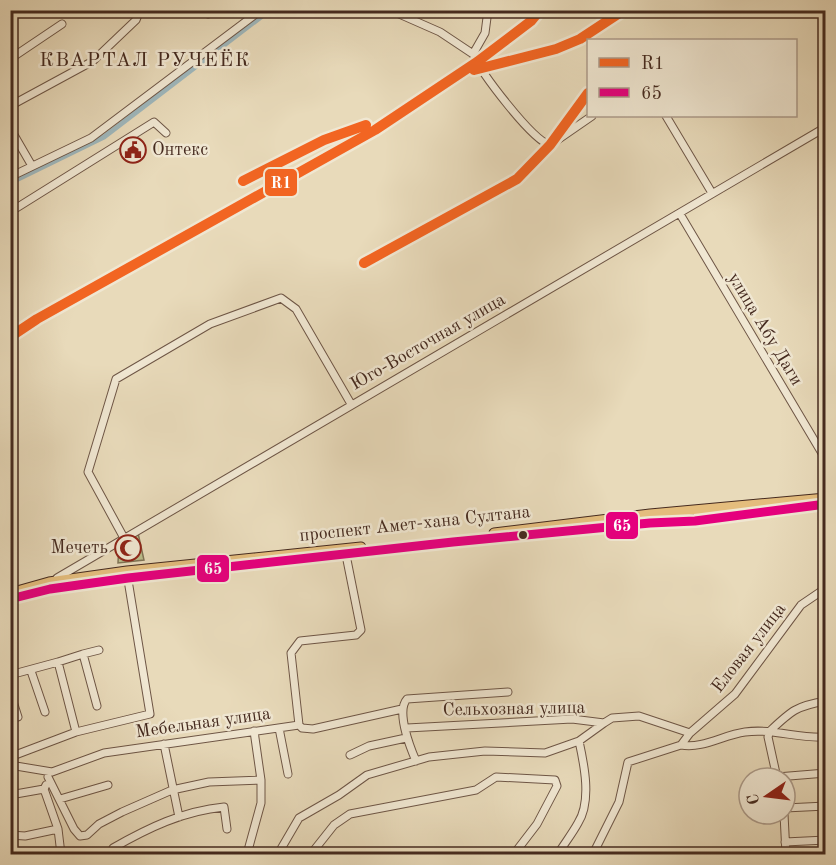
<svg xmlns="http://www.w3.org/2000/svg" width="836" height="865" viewBox="0 0 836 865" font-family="'Old Standard TT',serif">
  <rect width="100%" height="100%" fill="#e8daba"/>
  <filter id="stains"><feTurbulence type="fractalNoise" baseFrequency=".00333" numOctaves="4"/><feColorMatrix values="0 0 0 0 .2 0 0 0 0 .09 0 0 0 0 .02 0 0 0 .5 -.17"/></filter>
  <radialGradient id="worn" r=".72"><stop offset=".6" stop-color="#630" stop-opacity="0"/><stop offset="1" stop-color="#630" stop-opacity=".3"/></radialGradient>
  <path fill="#bbbe8c" stroke="#807456" stroke-width="1.5" d="M138 533 144 560 118 563 119 544Z"/>
  <g fill="none" stroke-linecap="round" stroke-linejoin="round">
    <path stroke="#9eb7bc" stroke-width="5" d="M10 183 104 137 270 10"/>
    <g stroke="#6e5646" stroke-width="9">
      <path id="minor" d="M180 10 182 12
        M390 10 440 32 473 54
        M488 10 485 33 473 54C481 73 532 140 550 145L592 116
        M208 14 211 10
        M10 59 62 24
        M10 106 93 61 136 20 140 10
        M666 116 712 193
        M10 128 32 166
        M10 177 91 138 261 10
        M10 212 154 122 166 133
        M680 214 826 460
        M124 538 88 472 116 379 210 324 281 298 296 309 351 404
        M55 582 57 578 826 127
        M83 654 99 650
        M58 662 83 654 97 706
        M31 671 45 712
        M10 675 58 662 76 732 150 714 127 574
        M10 692 18 717
        M299 725 291 653 300 641 356 635 361 630 345 550
        M279 728 288 774
        M407 728 572 719 604 723 612 718 639 716 690 733
        M770 731C791 711 796 706 826 701
        M770 731 768 737 777 778
        M164 744 179 817
        M681 745C703 749 723 735 745 732 773 728 798 739 826 737
        M350 755 369 746 406 738
        M10 757 76 732
        M416 761C410 747 396 711 407 699L508 692
        M10 765 52 772 104 753 299 725 302 728 313 729 402 709
        M48 777 74 829 80 836 87 835 99 824 122 812 172 790 209 782 261 780
        M777 777 826 773
        M44 789 58 829 61 854
        M10 795 44 789 46 785
        M60 799 108 785
        M785 808 826 806
        M784 814 786 854
        M10 835 25 836 58 829
        M785 842 826 840
        M113 848C148 828 183 811 224 807L227 829
        M247 854 261 803V780L254 731
        M278 854 299 818 339 795 367 775 429 757 485 751 545 753 579 741 604 723
        M311 854 334 825 350 814 476 790 496 777 555 780 557 786 537 824 514 854
        M558 854C564 844 572 834 578 823 592 801 584 764 579 741
        M593 854 619 802 628 762 681 745 690 733 735 694 801 605 826 588"/>
    </g>
    <g stroke="#452a1f" stroke-width="11">
      <path id="major" d="M494 533 650 514 826 498
        M10 593 49 582 127 571 361 547
        M10 599 50 589 128 578 453 542 650 523 695 521 826 504"/>
    </g>
    <use href="#minor" stroke="#f0e7d2" stroke-width="7"/>
    <use href="#major" stroke="#e4bd7d" stroke-width="9"/>
    <g stroke="#f0e7d2" stroke-width="14">
      <path id="bus-1" d="M10 599 50 589 128 578 453 542 650 523 695 521 826 504"/>
    </g>
    <use href="#bus-1" stroke="#e5007d" stroke-width="9"/>
    <g stroke="#f0e7d2" stroke-width="15">
      <path id="rail-1" d="M474 70 556 49 580 39 624 10
        M243 181 324 140 366 125
        M364 263 517 179 550 145 588 93
        M10 337 37 319 375 130 477 62 531 21 540 10"/>
    </g>
    <use href="#rail-1" stroke="#f26522" stroke-width="10"/>
  </g>
  <defs>
    <g id="civic-ring" transform="scale(1.35)"><circle r="9.5" fill="#f0e7d2" stroke="#8f2418" stroke-width="1.5"/><path d="M-.6-6.5H3V-4.5H.6V-3L4-1V1h2V6H-6V1h2V-1L-.6-3ZM-1.2 2.5V6h2.4V2.5Z" fill="#8f2418"/></g>
    <g id="mosque-ring" transform="scale(1.35)"><circle r="9.5" fill="#f0e7d2" stroke="#8f2418" stroke-width="1.5"/><path d="M3.5-4.9A6 6 0 1 0 3.5 4.9A5 5 0 1 1 3.5-4.9Z" fill="#8f2418"/></g>
  </defs>
  <g fill-rule="evenodd">
    <use href="#civic-ring" x="133" y="150"/>
    <use href="#mosque-ring" x="128" y="548"/>
  </g>
  <circle fill="#452a1f" stroke="#f0e7d2" stroke-width="2" cx="523" cy="535" r="5"/>
  <g text-anchor="middle" dominant-baseline="central" stroke-width="5" stroke-linejoin="round" paint-order="stroke">
    <g font-size="18" fill="#452a1f" stroke="#f0e7d2" text-anchor="start">
      <text x="152" y="150">Онтекс</text>
      <text x="108" y="548" text-anchor="end">Мечеть</text>
    </g>
    <g font-size="18" fill="#452a1f" stroke="#f0e7d2">
      <text transform="translate(765 329) rotate(59)">улица Абу Даги</text>
      <text transform="translate(428 342) rotate(-30)">Юго-Восточная улица</text>
      <text transform="translate(415 524) rotate(-6)">проспект Амет-хана Султана</text>
      <text transform="translate(749 648) rotate(-52)">Еловая улица</text>
      <text transform="translate(514 709) rotate(-1)">Сельхозная улица</text>
      <text transform="translate(203 723) rotate(-8)">Мебельная улица</text>
    </g>
    <g font-size="20" letter-spacing="1.5" fill="#452a1f" stroke="#f0e7d2">
      <text x="145" y="61">КВАРТАЛ РУЧЕЁК</text>
    </g>
  </g>
  <g stroke="#f0e7d2" stroke-width="2">
    <rect x="264" y="168" width="34" height="29" rx="6" fill="#f26522"/>
    <rect x="605" y="511" width="34" height="29" rx="6" fill="#e5007d"/>
    <rect x="196" y="554" width="34" height="29" rx="6" fill="#e5007d"/>
  </g>
  <g font-size="16" text-anchor="middle" font-weight="bold" fill="#fff">
    <text x="281" y="188">R1</text>
    <text x="622" y="531">65</text>
    <text x="213" y="574">65</text>
  </g>
  <rect width="836" height="865" fill="none" stroke="#e8daba" stroke-width="36"/>
  <rect x="12" y="12" width="812" height="841" fill="none" stroke="#452a1f" stroke-width="3"/>
  <rect x="18" y="18" width="800" height="829" fill="none" stroke="#452a1f" stroke-width="1.5"/>
  <rect x="587" y="39" width="210" height="78" fill="#f0e7d2" stroke="#ac9b8a" stroke-width="1.5"/>
  <rect x="599" y="58" width="30" height="9" fill="#f26522" stroke="#ac9b8a" stroke-width="1.5"/>
  <text x="641" y="69" font-size="18" fill="#452a1f">R1</text>
  <rect x="599" y="88" width="30" height="9" fill="#e5007d" stroke="#ac9b8a" stroke-width="1.5"/>
  <text x="641" y="99" font-size="18" fill="#452a1f">65</text>
  <g transform="translate(767 796) rotate(256)"><circle r="28" fill="#f0e7d2" stroke="#ac9b8a" stroke-width="1.5"/>
  <path d="M0-4.5L10 22L0 15L-10 22Z" fill="#8f2418"/>
  <text y="-9" font-size="16" font-weight="bold" text-anchor="middle" fill="#452a1f">С</text>
  </g>
  <rect width="100%" height="100%" filter="url(#stains)"/>
  <rect width="100%" height="100%" fill="url(#worn)"/>
</svg>
